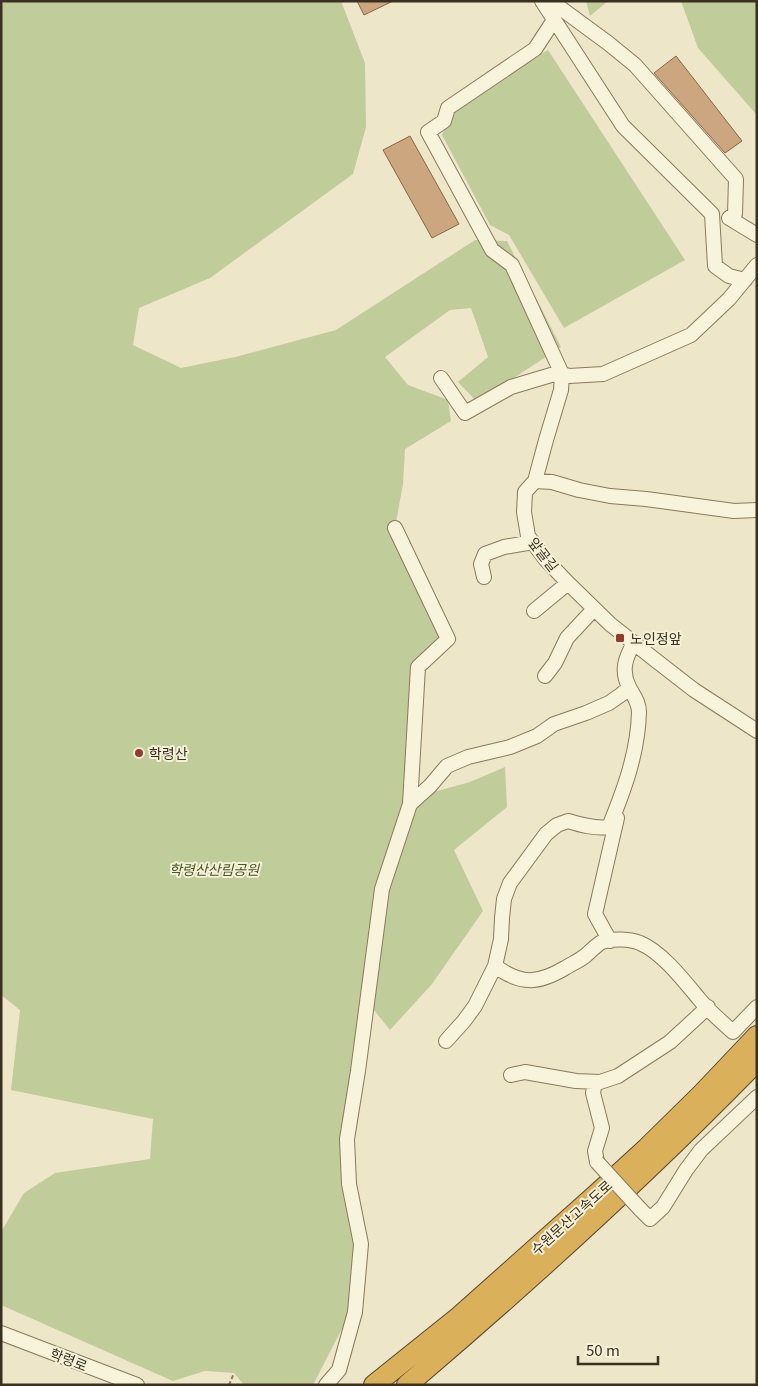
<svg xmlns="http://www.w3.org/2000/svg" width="758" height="1386" viewBox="0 0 758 1386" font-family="Georgia,'Noto Sans KR',serif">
  <rect width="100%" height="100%" fill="#eee6c8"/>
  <path fill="#c1cc9b" d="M8 1H341L365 63 366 127 353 174 210 278 139 308 133 345 181 368 235 357 336 330 475 240 507 241 561 347 477 402 458 382 488 357 471 308 450 310 385 357 408 385 448 400 451 421 405 449 403 484 395 528 448 640 418 667 415 797 470 782 505 767 507 807 454 850 483 911 432 984 390 1030 373 1009 344 1158 361 1244 349 1315 313 1385H244L234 1373 205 1371 173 1381 1 1305V1232L24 1193 55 1173 150 1159 153 1119 11 1090 20 1010 1 995V4Z
    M586 1H608L590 16Z
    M681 1H757V112L756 114 698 48Z
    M548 50 685 260 564 328 509 235 490 225 442 135 454 109Z"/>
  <path fill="#cba67e" stroke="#886643" d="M357 1H393L364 15Z
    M676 56 742 141 725 153 654 73Z
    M410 136 459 224 432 238 383 150Z"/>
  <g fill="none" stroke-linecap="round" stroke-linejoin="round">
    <g stroke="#8a795d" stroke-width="16">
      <path id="minor" d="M542 1 623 126 712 214 715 266 729 276 745 280
        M551 1 608 43 635 65 736 179 735 214 729 218 757 235
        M441 378 465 413 511 387 551 375 562 374 569 376 603 374 691 335 729 299 757 265
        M535 481 546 440 561 390 562 374 512 265 492 250 428 132 444 121 448 108 535 49 554 20
        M757 510 734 511 646 499 610 496 579 490 552 482 535 481 525 492 524 512 528 536 546 560 568 583 610 624 654 659 694 690 757 731
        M484 577 481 564 485 554 504 547 533 542
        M534 611 568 583
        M634 643C625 658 621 671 629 687 633 695 639 702 639 712 638 753 624 790 609 827 595 829 581 825 568 821L557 825 546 834 510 883 504 899 502 918 501 939 495 966C521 985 538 984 565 968 571 964 579 961 585 956 590 952 596 945 602 942 612 938 631 939 640 943 662 952 685 982 700 1000 710 1012 722 1022 733 1032L757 1007
        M545 676 555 663 567 638 594 609
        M410 804 430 786 447 766 468 757 510 747 537 736 554 724 586 713 609 703 622 694 629 687
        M610 941 595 914 617 818
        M446 1041 464 1021 475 1006 495 966
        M511 1075 525 1072 576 1081 600 1082 618 1076 670 1042 708 1007
        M595 1082 593 1093 602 1128 595 1151 597 1162
        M640 1209 650 1219 663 1207 686 1170 701 1150 757 1097
        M1 1333 137 1385
        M326 1385 339 1370 355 1312 361 1244 349 1184 347 1139 358 1071 382 889 410 804 418 667 448 639 395 528"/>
    </g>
    <g stroke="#584731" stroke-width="22">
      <path id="highway" d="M374 1385 460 1316 598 1193 647 1148 702 1094 757 1036
        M407 1385C528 1282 646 1175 757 1061"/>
    </g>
    <path stroke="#8a795d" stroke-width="2" stroke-dasharray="4 2.5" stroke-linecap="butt" d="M229 1385 234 1373"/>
    <use href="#minor" stroke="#f8f3db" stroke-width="14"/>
    <use href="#highway" stroke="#dab05b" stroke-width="20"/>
    <g stroke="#8a795d" stroke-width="16" stroke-linecap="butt">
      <path id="minor-bridge" d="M597 1162 640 1209"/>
    </g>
    <use href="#minor-bridge" stroke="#f8f3db" stroke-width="14"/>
  </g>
  <g fill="#98382e" stroke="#f5f0d7" stroke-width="2">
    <rect x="615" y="633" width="10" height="10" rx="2.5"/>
    <circle cx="139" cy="753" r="5"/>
  </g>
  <g text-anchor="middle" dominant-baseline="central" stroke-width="4" stroke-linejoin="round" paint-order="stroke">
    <g font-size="14" fill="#3a3020" stroke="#f5f0d7">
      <text transform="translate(544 554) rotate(52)">앞골길</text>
      <text transform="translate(571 1217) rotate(-42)">수원문산고속도로</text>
      <text transform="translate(69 1359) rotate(21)">학령로</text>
    </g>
    <g font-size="14" fill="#3a3020" stroke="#f5f0d7" text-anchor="start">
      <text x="630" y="638">노인정앞</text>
      <text x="149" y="753">학령산</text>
    </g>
    <g font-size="14" font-style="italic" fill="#465627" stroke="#f5f0d7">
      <text x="214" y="869">학령산산림공원</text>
    </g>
  </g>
  <rect width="758" height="1386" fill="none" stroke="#3a3020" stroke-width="5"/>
  <path d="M578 1356v8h80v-8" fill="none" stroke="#3a3020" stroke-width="2.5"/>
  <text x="586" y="1356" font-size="15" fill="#3a3020" stroke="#f5f0d7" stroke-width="4" paint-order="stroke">50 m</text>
</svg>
